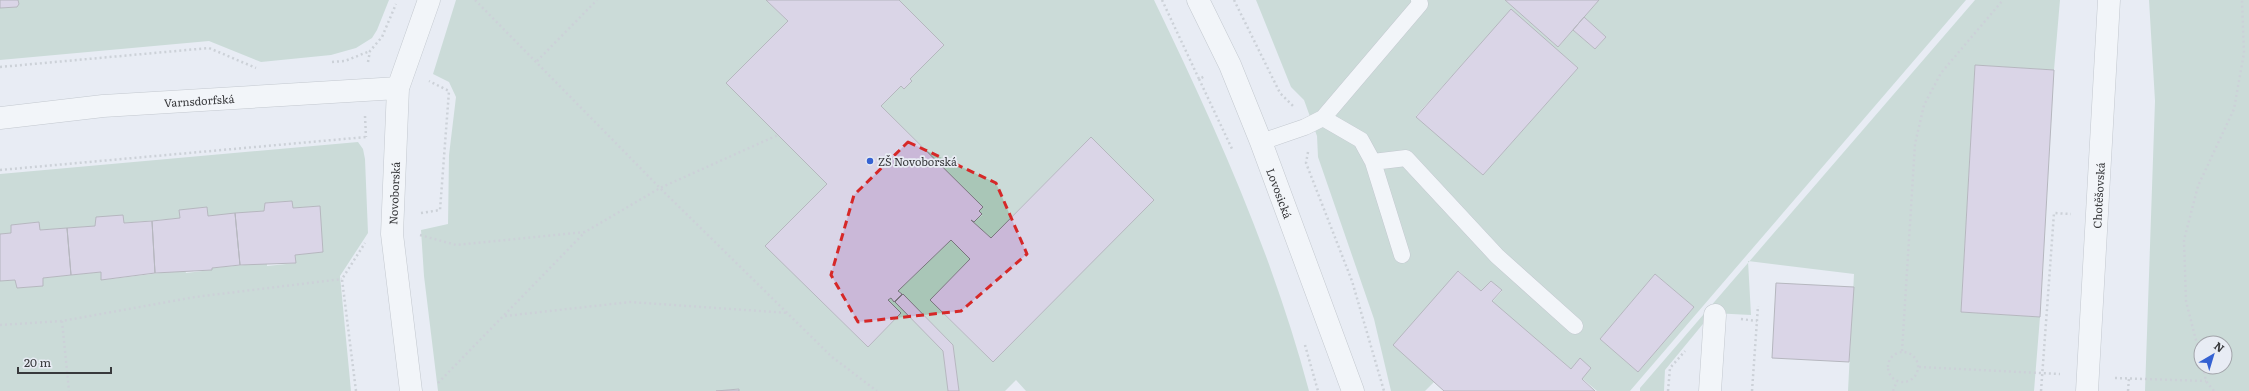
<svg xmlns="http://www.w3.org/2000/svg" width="2249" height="391" viewBox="0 0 2249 391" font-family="Literata,serif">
  <rect width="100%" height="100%" fill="#e8ecf4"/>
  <path fill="#a9c6b7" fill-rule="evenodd" d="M18 0H389L377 30 372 38 356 48 331 55 261 62 209 41 0 60V8L17 7Z
    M456 0H766L788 21 726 83 827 184 817 297 868 347 901 313 888 300 891 298 894 301 901 294 898 291 951 240 970 259 930 300 993 362 1153 200 1091 137 991 238 971 220 974 222 982 215 979 211 983 207 881 106 901 86 904 89 912 81 910 79 899 0H1154C1215 126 1273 255 1309 391H1026L1016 380 1005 391H959L953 345 903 295 943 351 948 391H739V389L716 391H438L424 276 421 230 448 224 449 155 456 97 449 82 433 74Z
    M1256 0H1505L1558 47 1573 30 1595 49 1606 37 1584 17 1599 0H1966L1630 391H1597L1492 302 1502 291 1491 281 1481 292 1459 271 1434 382 1425 391H1391L1374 319 1318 157 1317 136 1304 100 1291 87ZM1511 10 1578 68 1483 175 1416 116ZM1655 274 1694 307 1638 372 1600 339Z
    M1975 0H2060L2054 70 1975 65 1961 312 2040 317 2034 391H1848L1854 274 1748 261 1751 315 1712 313 1665 370 1664 391H1640V388Z
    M2149 0H2249V391H2145L2155 101ZM2201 343H2225V367H2201Z
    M358 142 363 149 365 159 368 233 340 276 351 391H0V281L15 280 17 288 43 286V278L101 272 102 280 185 270 186 273 211 270 212 268 267 263V266L296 263 295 255 323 252 319 206 293 208 291 201 265 203 264 211 208 216 207 207 179 210 180 218 124 223 123 217H96L95 226 40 230 39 222 11 225V233L0 234V174Z"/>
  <path fill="#cab8d8" stroke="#79757d" d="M0 0H18L19 4 17 7 0 8Z
    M766 0H899L944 45 910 79 912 81 904 89 901 86 881 106 983 207 979 211 982 214 974 222 971 220 991 238 1091 137 1154 200 993 362 930 300 970 259 951 240 898 291 902 294 894 302 891 298 888 300 901 313 868 347 765 246 827 184 726 83 788 21Z
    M1505 0H1599L1558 47Z
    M1511 9 1578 68 1483 175 1416 117Z
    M1584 17 1606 37 1595 49 1573 30Z
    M1975 65 2054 70 2040 317 1961 312Z
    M292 201 293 208 320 206 323 252 295 255 296 263 240 265 235 213 264 211 265 203Z
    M207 207 208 216 235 213 240 265 212 268V270L155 273 152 221 180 218 179 210Z
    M123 215 124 223 152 221 155 273 101 280V272L71 275 67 228 95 226 96 217Z
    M39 222 40 230 67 228 71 275 43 278V286L17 288 15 280 0 281V234L11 233V225Z
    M1458 271 1481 291 1491 281 1502 290 1492 301 1571 369 1580 358 1591 368 1582 379 1595 391H1444L1434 382 1393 345Z
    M1655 274 1694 307 1638 372 1600 339Z
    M1776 283 1854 287 1849 362 1772 358Z
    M903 294 953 345 959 391H948L943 351 895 302Z
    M739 389V391H716Z"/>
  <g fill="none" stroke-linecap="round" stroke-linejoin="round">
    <g stroke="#989ca3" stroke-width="17">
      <path id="lane" d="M1323 118 1361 140 1373 162 1402 255
        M1261 142 1305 127 1323 118 1420 4 1419 0
        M1373 162 1406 158 1497 256 1575 326"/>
    </g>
    <g stroke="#989ca3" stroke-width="23">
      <g id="street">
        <path id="s1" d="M0 118 103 106 398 88"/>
        <path id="s2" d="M411 391 392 234 398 88 429 0"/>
        <path d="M1710 391 1715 315"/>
        <path id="s3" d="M2087 391 2109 0"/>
      </g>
    </g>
    <g stroke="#989ca3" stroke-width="23">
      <g id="secondary">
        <path id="s4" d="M1198 0 1230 65 1261 142 1353 391"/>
      </g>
    </g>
    <path stroke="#acafb5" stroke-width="2.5" stroke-dasharray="2 3" stroke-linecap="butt" d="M475 0 660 188 832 357 877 391
      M1162 0 1199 79 1205 76
      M1234 0 1280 93 1293 106
      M537 61 597 0
      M332 62 345 61 370 51
      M368 62 370 51 382 37 396 4
      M0 67 209 48 256 68
      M1199 79 1233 151
      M365 116 366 137
      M1308 152 1306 163 1352 281 1384 391
      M0 170 366 137
      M421 213 440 210 449 91 429 81
      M420 235 456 245 585 232 660 188 778 135
      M505 316 630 302 789 313
      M1741 319 1757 321
      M62 321 69 391
      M0 325 62 321 195 297 342 279
      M1305 345 1318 391
      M1902 351 1915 144 1924 105 1941 73 2003 0
      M1888 367a15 15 0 1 1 30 0a15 15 0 1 1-30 0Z
      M2201 360 2186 301 2184 240 2198 186 2234 109 2244 53 2242 0
      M1919 367 2060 374
      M2203 367 2206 381 2214 391
      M2115 378 2206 381
      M438 383 585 232
      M356 391 342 279 365 243
      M1668 391 1670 368 1685 351
      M1752 391 1758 306
      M1893 391 1897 381
      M2041 391 2054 213 2071 214
      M2128 391 2129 378"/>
    <use href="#lane" stroke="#fff" stroke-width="16"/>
    <use href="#street" stroke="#fff" stroke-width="22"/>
    <use href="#secondary" stroke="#fff" stroke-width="22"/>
  </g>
  <path d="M0 0H2249V391H0ZM908 142 996 183 1027 254 961 311 858 322 831 275 854 195Z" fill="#e8ecf4" fill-opacity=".55" fill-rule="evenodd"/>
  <path fill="none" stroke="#d62828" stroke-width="3" stroke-dasharray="8 5" stroke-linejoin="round" d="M908 142 996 183 1027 254 961 311 858 322 831 275 854 195Z"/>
  <circle fill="#3562d2" stroke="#e8ecf4" stroke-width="1.5" cx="870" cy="161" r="4"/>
  <g text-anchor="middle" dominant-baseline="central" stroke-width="3.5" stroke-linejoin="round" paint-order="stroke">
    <g font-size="11" fill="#38393c" stroke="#e8ecf4">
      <text stroke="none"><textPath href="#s1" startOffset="200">Varnsdorfská</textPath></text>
      <text stroke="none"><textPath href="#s2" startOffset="199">Novoborská</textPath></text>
      <text stroke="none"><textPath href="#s4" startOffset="210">Lovosická</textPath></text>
      <text stroke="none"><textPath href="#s3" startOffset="196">Chotěšovská</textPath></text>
    </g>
    <g font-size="11" fill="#38393c" stroke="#e8ecf4" text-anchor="start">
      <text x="878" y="161">ZŠ Novoborská</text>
    </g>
  </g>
  <g transform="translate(2213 355) rotate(38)"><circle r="19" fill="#e8ecf4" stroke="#a2a4aa"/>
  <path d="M0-3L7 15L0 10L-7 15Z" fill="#3562d2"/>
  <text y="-6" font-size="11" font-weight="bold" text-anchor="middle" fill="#38393c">N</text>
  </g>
  <path d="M18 367v6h93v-6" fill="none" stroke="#38393c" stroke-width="2"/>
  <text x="24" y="367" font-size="12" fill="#38393c" stroke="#e8ecf4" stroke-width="3" paint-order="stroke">20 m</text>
</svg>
